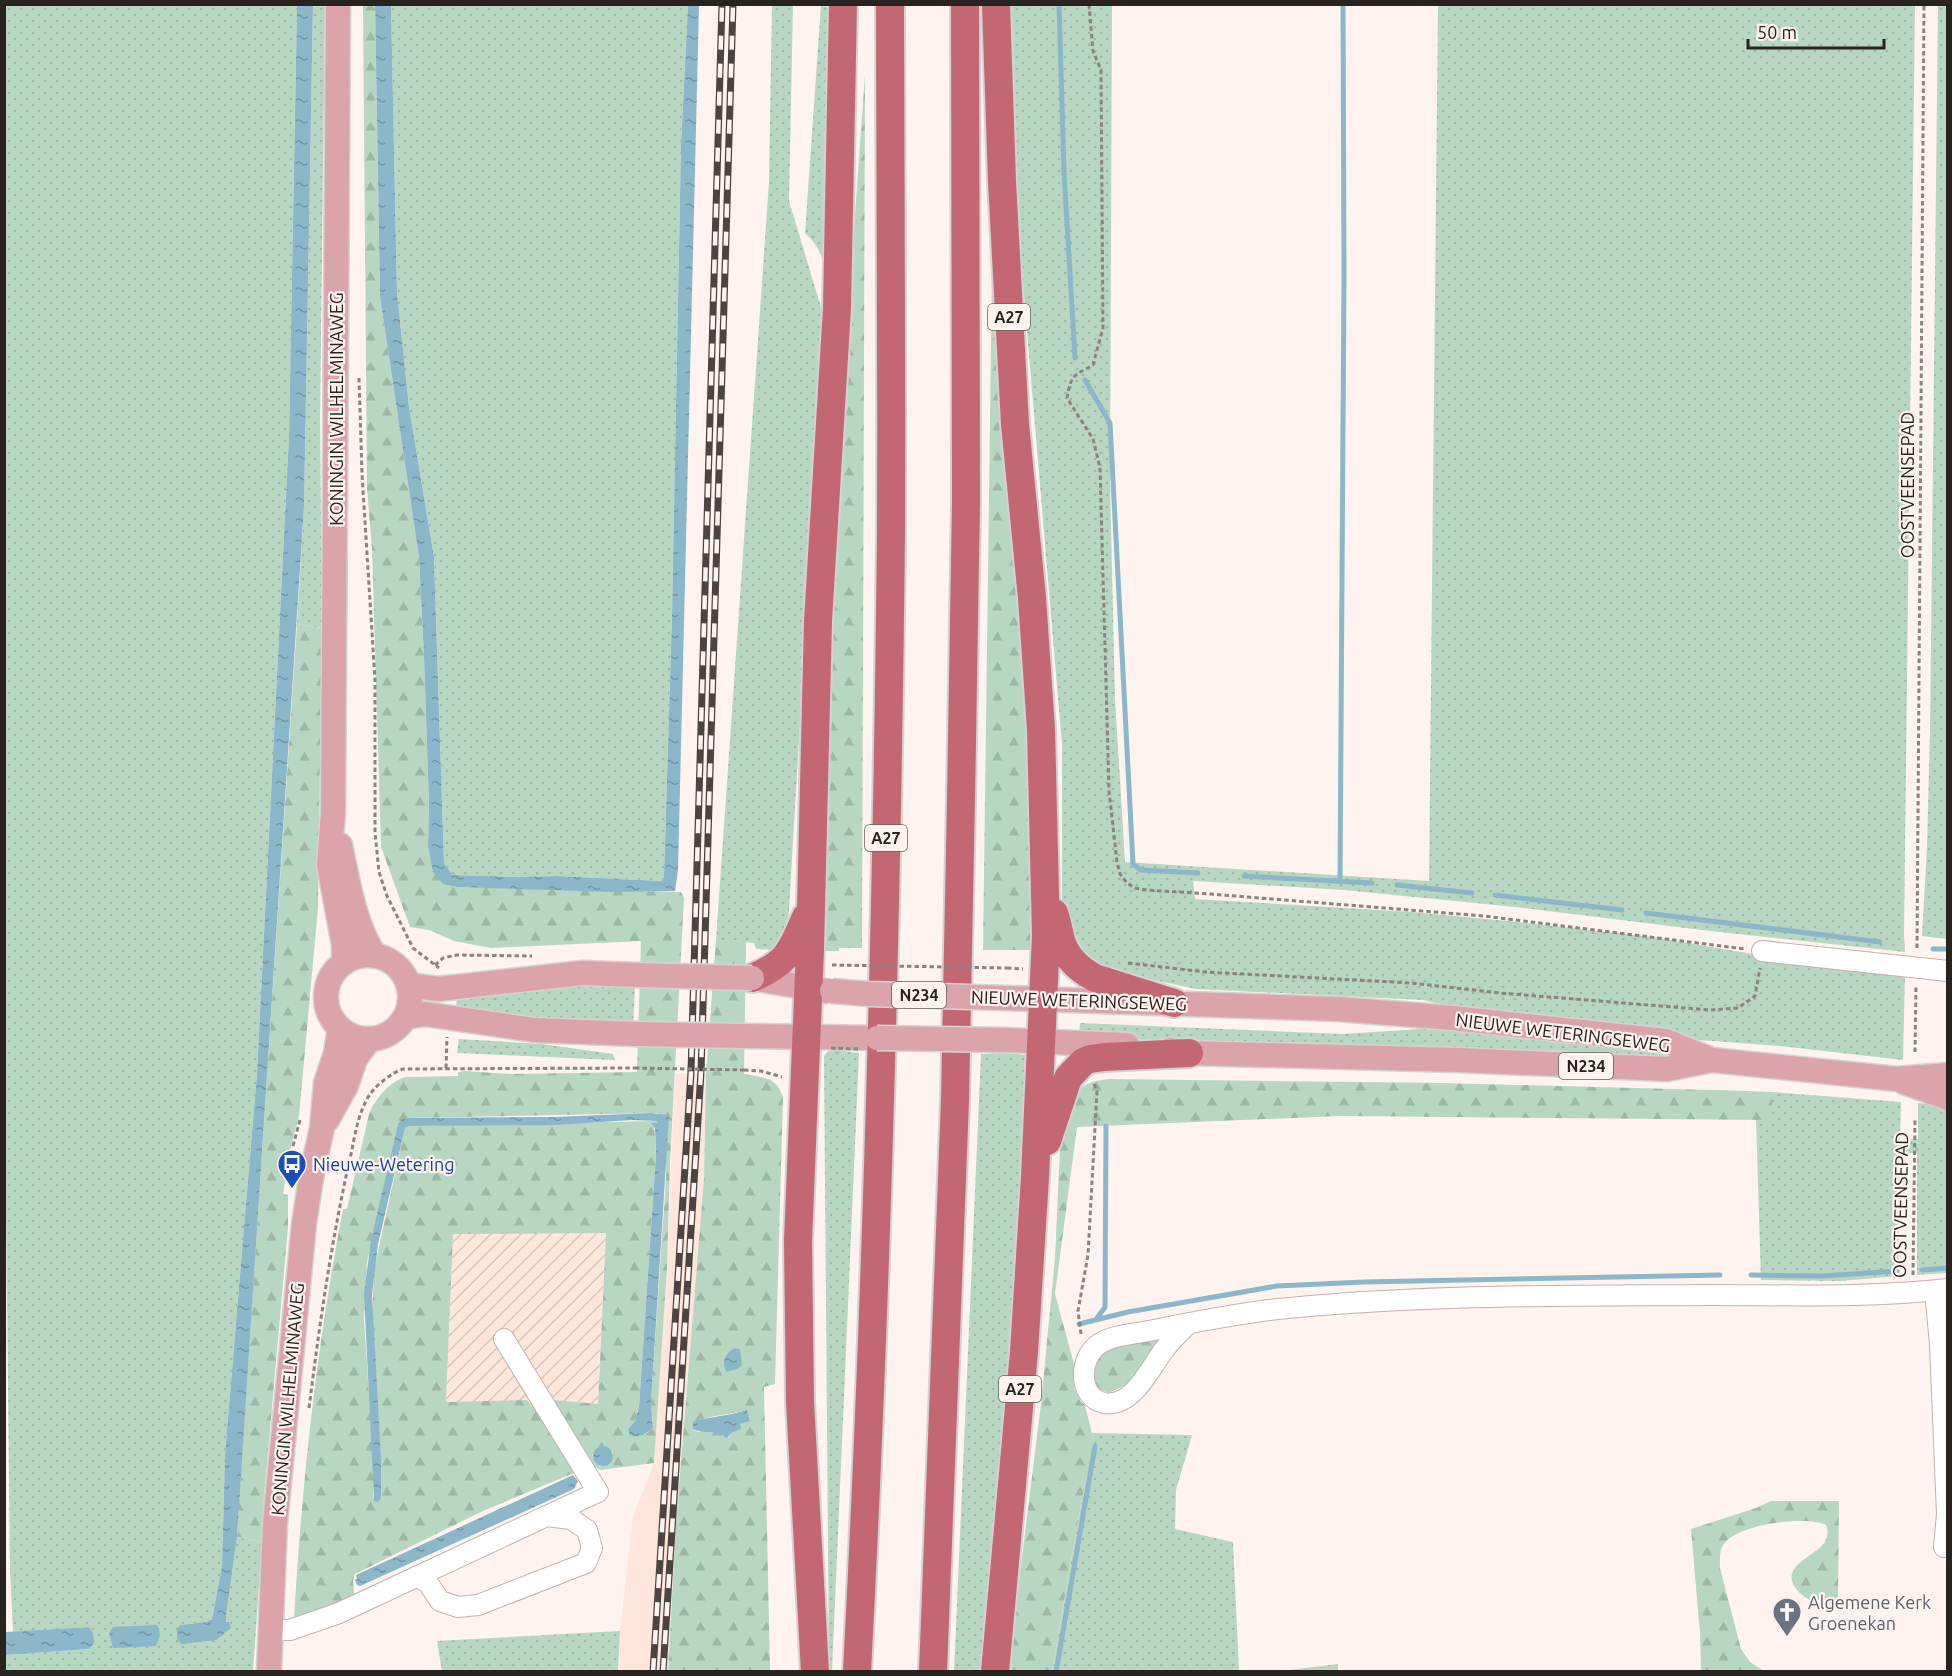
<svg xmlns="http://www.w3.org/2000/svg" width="1952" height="1676" viewBox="0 0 1952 1676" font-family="Ubuntu,sans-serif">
  <defs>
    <pattern id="industrial-furrows" width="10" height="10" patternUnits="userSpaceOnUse" patternTransform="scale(1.5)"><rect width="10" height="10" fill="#fee6db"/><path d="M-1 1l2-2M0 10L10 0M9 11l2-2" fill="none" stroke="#dac5bc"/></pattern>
    <pattern id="grass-dots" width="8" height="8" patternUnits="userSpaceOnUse" patternTransform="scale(1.5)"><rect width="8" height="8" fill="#b8d7c2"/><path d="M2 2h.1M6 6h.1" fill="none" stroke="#9eb8a6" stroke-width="1.8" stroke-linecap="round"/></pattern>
    <pattern id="forest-firs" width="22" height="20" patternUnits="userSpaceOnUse" patternTransform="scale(1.5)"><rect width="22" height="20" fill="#b8d7c2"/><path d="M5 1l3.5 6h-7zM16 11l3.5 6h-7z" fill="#9eb8a6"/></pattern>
    <pattern id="water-ripples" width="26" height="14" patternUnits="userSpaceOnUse" patternTransform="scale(1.5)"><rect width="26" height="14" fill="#8bb7cb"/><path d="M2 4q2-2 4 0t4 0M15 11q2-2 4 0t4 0" fill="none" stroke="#7294a4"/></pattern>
  </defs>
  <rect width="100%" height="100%" fill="#fef3ef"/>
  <path fill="url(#industrial-furrows)" d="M606 1232 598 1404 554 1400 576 1443 446 1402 453 1234Z"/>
  <path fill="#ffe5dc" d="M675 1073 706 1074 704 1178 676 1523 668 1671 619 1672 620 1631 633 1517 654 1463 667 1268Z"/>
  <path fill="url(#grass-dots)" d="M325 4 320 418 322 628 297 624 304 507 313 5Z
    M1947 4 1948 5 1947 939 1922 936 1927 847 1930 732 1938 5Z
    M5 5H297L289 436 257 1073 225 1454 222 1566 212 1619 206 1622 180 1625 224 1633 227 1629 226 1617 237 1537 262 1542 253 1671H5L4 1655 89 1649 88 1627 13 1632 10 1570 4 1027Z
    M391 5H688L681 144 672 615 664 876 662 881 556 876 514 877 453 875 444 863 434 557 409 407 397 292Z
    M772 5H793L789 201 824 317 788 926 776 950 756 949 754 943 716 940 769 182Z
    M821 5H831L825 270C822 254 817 244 805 233Z
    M1010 5H1112L1110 483 1115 698 1125 862 1429 881 1438 5H1915L1904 934 1905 952 1710 931 1515 907 1344 890 1193 881 1195 899 1413 912 1508 921 1652 937 1777 958 1905 973 1903 1060 1780 1046 1658 1037 1503 1019 1423 1000 1196 989 1106 970 1095 965 1076 947 1062 918V745L1017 213Z
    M555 985 635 988 633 1026 456 1012 457 993Z
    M1080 1023 1342 1034 1437 1028 1668 1051 1670 1058 1663 1062 1588 1053 1472 1052 1079 1037Z
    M459 1039 542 1044 613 1054 615 1060 457 1053Z
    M836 1050 859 1053 832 1671 829 1672 824 1056 828 1051Z
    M1002 1053 1027 1055 1022 1237 982 1671 954 1672 981 1054Z
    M1772 1092 1901 1102 1900 1140 1918 1139V1103L1947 1106V1273L1917 1275V1153L1900 1154 1898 1276 1840 1281 1761 1280 1756 1119H1772Z
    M1092 1433 1192 1435 1176 1490 1175 1529 1233 1542 1239 1671 1052 1672 1082 1498 1095 1446Z
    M620 1631 618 1671H442L437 1641Z
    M1338 1664V1671H1281Z"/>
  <path fill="url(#forest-firs)" fill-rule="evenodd" d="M363 5H375L380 297 419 557 424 658 429 805 428 845 457 887 681 892 684 898 670 1163 667 1268 654 1463 601 1470 588 1464 554 1400 598 1404 606 1233 453 1234 446 1402 527 1400 568 1453 576 1472 483 1511 355 1574 353 1581 355 1601 296 1619 294 1618C302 1481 317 1344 343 1209H347L369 1114C375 1099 390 1081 406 1077L458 1076V1072L464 1071 511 1074 637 1072 641 941 491 948 454 941 429 930 410 927 381 847 372 549 367 488ZM658 1113 666 1163V1178L651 1403C651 1412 654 1420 653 1428L647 1433 638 1436 628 1429 635 1421 639 1407 656 1155 654 1123H657L656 1121 409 1126 405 1128 374 1270 372 1323 381 1458 373 1500V1457L364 1320 367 1262 398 1124 408 1118ZM604 1446 613 1452V1456L600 1466 592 1455 597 1450Z
    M865 74 862 948H839V951H815L831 553Z
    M992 269 1010 471 1033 659 1039 950H983Z
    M297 624 322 628 318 908 299 1116 291 1146 283 1194 288 1195V1227L264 1497 262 1542 237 1537 239 1500Z
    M716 940 746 942 744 1074C764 1078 776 1076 783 1097L775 1384 764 1387 770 1671 668 1672 676 1523 704 1178 706 1074ZM746 1410 750 1421 740 1424 728 1438 717 1431 698 1432 693 1429V1423C706 1415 731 1415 746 1410Z
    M1110 1079 1444 1083 1747 1091 1772 1092V1120L1339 1116 1077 1127 1055 1294 1074 1364V1388L1081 1402 1085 1405 1095 1446 1082 1498 1052 1671 1011 1672 1014 1622 1041 1404 1055 1258 1060 1147 1076 1090C1087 1083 1096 1080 1110 1079Z
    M1161 1336 1158 1346 1128 1384 1109 1393C1082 1385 1096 1361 1106 1346Z
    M1771 1501H1839L1838 1604C1834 1605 1829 1606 1824 1605 1811 1604 1785 1587 1793 1571 1802 1554 1835 1549 1826 1525 1806 1515 1736 1524 1723 1545 1719 1552 1720 1560 1720 1568L1741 1649 1750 1662 1764 1671H1701L1700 1633 1691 1529 1756 1508Z"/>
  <path fill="url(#water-ripples)" d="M297 5H313L304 507 237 1537 226 1617V1622H229L231 1628 216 1640 182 1644 177 1639V1629L180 1625 206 1622 212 1619 222 1566 225 1454 257 1073 289 436Z
    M375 5H391L397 292 409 407 434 557 444 863 453 875 514 877 556 876 662 881 664 876 672 615 681 144 688 5H699L678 870 675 891 612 892 457 887 443 884 433 872 428 845 429 805 424 658 419 557 380 297Z
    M651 1113 669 1115 651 1403 653 1428C647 1433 639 1439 630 1435L628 1429 635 1421 639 1407 656 1155 655 1128 651 1123H657L656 1121 632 1120 556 1125 409 1126 405 1128 378 1244 372 1295 381 1458V1498L378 1502 374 1501 364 1294 371 1240 398 1124 402 1119 408 1118 554 1117Z
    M735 1348 740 1349 742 1365 737 1369 727 1372C720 1363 726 1352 735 1348Z
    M747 1410 750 1421 740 1424 741 1429 733 1432 727 1438C712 1427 706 1436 693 1429V1422L697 1420 732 1414Z
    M593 1456a10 10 0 1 1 20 0a10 10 0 1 1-20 0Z
    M573 1475 578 1481 574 1489 360 1586 357 1585 355 1580 357 1579 356 1575Z
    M157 1625C162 1632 159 1639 156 1646L113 1648 109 1633 113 1627Z
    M89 1627 93 1633 94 1643 89 1649 5 1655V1632Z"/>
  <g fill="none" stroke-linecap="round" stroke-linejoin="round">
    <path stroke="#8bb7cb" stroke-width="5" d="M1059 4 1064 172 1075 358
      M1085 380 1110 423 1133 864 1141 870 1198 873
      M1244 876 1372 883
      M1340 881 1344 276 1343 4
      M1397 885 1472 893
      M1495 895 1622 910
      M1646 913 1880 942
      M1933 949H1948
      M1922 1270 1948 1268
      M1751 1275 1822 1276 1897 1271
      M1097 1318 1105 1307 1106 1126
      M1079 1324 1128 1312 1277 1286 1364 1282 1720 1275
      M1056 1672 1095 1446"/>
    <g stroke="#c3b2ac" stroke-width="22">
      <path id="minor" d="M1762 951 1948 971
        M1935 1291 1940 1344 1947 1514 1944 1547
        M1189 1323C1180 1332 1171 1340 1164 1350 1150 1368 1133 1408 1104 1403 1077 1397 1079 1357 1099 1344 1113 1335 1133 1334 1149 1331 1189 1323 1229 1315 1269 1310 1415 1294 1564 1296 1711 1295 1789 1295 1869 1298 1948 1289
        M417 1576 428 1583 440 1601 458 1607 478 1605 586 1563 592 1548 587 1530 571 1519 546 1516
        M269 1630H290L339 1613 598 1492 504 1339"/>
    </g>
    <g stroke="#d4d3d2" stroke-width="27">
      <path id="major" d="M338 4 333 813 329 865 344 945V963
        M340 845C348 882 354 924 375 956
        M326 997a42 42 0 1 1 84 0a42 42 0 1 1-84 0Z
        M752 978 826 991
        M407 982 415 986 438 989 582 973 638 975
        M1006 998 1338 1009 1453 1018 1666 1041 1712 1060 1897 1079 1948 1075
        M405 1017 425 1014 534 1030 636 1034
        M745 1036 877 1038
        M1006 1040 1127 1045
        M1170 1050 1189 1053 1459 1060 1667 1069 1712 1060
        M1904 1082 1948 1098
        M327 1120 346 1086 355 1059 369 1040
        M269 1672 275 1523 304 1224 311 1178 322 1128 326 1083 336 1053 340 1028"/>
    </g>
    <g stroke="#d4d3d2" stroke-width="32">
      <path id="highway" d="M1054 913C1057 921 1058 928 1060 936 1064 956 1078 969 1095 978L1174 1003
        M752 978C788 963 791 951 806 917
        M1047 1141 1068 1078 1083 1062 1090 1059 1104 1057 1189 1053
        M815 1672 800 1402 798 1241 810 949 818 621 837 308 843 4
        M857 1672C877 1292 887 912 891 532 892 356 890 180 890 4
        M933 1672 955 1100 961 799 966 503 965 4
        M995 1672 1024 1352 1035 1177 1046 936 1041 729 1032 598 1015 424 1002 181 996 4"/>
    </g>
    <path stroke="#8b837f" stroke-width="3" stroke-dasharray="4.5 3" stroke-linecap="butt" d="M1089 4 1093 51 1101 70 1103 328 1093 365C1073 376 1071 375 1067 398L1093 439 1100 468 1109 791 1117 862 1120 874 1127 883 1135 888 1147 890 1210 894 1484 916 1745 949
      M359 378 362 474 375 680V832L379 872 387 896 413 948 439 968
      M1917 948 1924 4
      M1128 963 1205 972 1411 983 1500 993 1710 1010 1738 1008 1755 996 1760 968
      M435 965 443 958 457 955 532 956
      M1007 968 1023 969
      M1915 1052 1916 985
      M446 1068 447 1037
      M744 1070 761 1071 782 1077
      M293 1146 300 1120
      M1913 1275 1915 1119
      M1081 1334 1078 1311 1088 1255 1097 1091 1094 1084
      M309 1408C319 1329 330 1250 347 1172 353 1150 355 1122 366 1101 372 1088 389 1074 403 1069L635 1068"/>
    <use href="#minor" stroke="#fff" stroke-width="20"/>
    <use href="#major" stroke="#dba4aa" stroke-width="24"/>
    <use href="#highway" stroke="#c36872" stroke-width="28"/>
    <g stroke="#4b4441" stroke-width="7">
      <path id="rail" d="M653 1672 691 1072 722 4
        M663 1672 701 1072 733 4"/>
    </g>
    <use href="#rail" stroke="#fef3ef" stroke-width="4.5" stroke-dasharray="14" stroke-linecap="butt"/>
    <g stroke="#d4d3d2" stroke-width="27" stroke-linecap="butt">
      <path id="major-bridge" d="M638 975 752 978
        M832 991 869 994 1006 998
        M636 1034 745 1036
        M877 1038 1006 1040"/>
    </g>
    <path stroke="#8b837f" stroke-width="3" stroke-dasharray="4.5 3" stroke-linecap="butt" d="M832 965 1007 968
      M831 1048 860 1049
      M635 1068 744 1070"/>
    <use href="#major-bridge" stroke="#dba4aa" stroke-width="24"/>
  </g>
  <defs>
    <g id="bus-pin" transform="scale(1.5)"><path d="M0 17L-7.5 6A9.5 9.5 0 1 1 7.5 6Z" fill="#1a4fb4" stroke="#fef3ef"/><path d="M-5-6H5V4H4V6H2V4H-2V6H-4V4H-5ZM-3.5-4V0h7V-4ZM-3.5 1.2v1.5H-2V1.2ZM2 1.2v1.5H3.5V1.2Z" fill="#fff"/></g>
    <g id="church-pin" transform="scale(1.5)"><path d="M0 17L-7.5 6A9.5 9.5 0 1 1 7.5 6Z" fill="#6b7280" stroke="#fef3ef"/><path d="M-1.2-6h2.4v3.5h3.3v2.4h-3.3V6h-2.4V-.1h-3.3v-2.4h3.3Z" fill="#fff"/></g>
  </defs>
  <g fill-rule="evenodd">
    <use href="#bus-pin" x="292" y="1164"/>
    <use href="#church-pin" x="1787" y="1612"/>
  </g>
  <g text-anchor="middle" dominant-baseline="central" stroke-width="4.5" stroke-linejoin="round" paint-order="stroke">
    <g fill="#fef3ef" stroke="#69615e" stroke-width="1.5">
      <rect x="988" y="304" width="42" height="26" rx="4.5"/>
      <rect x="865" y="825" width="42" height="26" rx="4.5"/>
      <rect x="892" y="982" width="54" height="26" rx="4.5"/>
      <rect x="1559" y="1053" width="54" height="26" rx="4.5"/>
      <rect x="999" y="1376" width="42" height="26" rx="4.5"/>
    </g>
    <g font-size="16" font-weight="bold" fill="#292320">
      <text x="1009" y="317">A27</text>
      <text x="886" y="838">A27</text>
      <text x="919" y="995">N234</text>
      <text x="1586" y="1066">N234</text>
      <text x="1020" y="1389">A27</text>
    </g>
    <g font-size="18" fill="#292320" stroke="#fef3ef">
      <text transform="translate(336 409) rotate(-90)">KONINGIN WILHELMINAWEG</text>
      <text transform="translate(1907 485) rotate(-90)">OOSTVEENSEPAD</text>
      <text transform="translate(1079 1000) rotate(2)">NIEUWE WETERINGSEWEG</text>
      <text transform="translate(1563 1032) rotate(7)">NIEUWE WETERINGSEWEG</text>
      <text transform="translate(1900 1205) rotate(-89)">OOSTVEENSEPAD</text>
      <text transform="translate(287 1399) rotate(-85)">KONINGIN WILHELMINAWEG</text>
    </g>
    <g font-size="18" fill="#164399" stroke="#fef3ef" text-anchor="start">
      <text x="313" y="1164">Nieuwe-Wetering</text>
    </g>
    <g font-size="18" fill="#5b616d" stroke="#fef3ef" text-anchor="start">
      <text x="1808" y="1602">Algemene Kerk<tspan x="1808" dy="21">Groenekan</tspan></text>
    </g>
  </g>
  <rect width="1952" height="1676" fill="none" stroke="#292320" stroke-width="12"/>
  <path d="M1748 39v9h136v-9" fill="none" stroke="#292320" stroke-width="3"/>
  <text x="1757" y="39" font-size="18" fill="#292320" stroke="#fef3ef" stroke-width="4.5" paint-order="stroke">50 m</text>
</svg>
